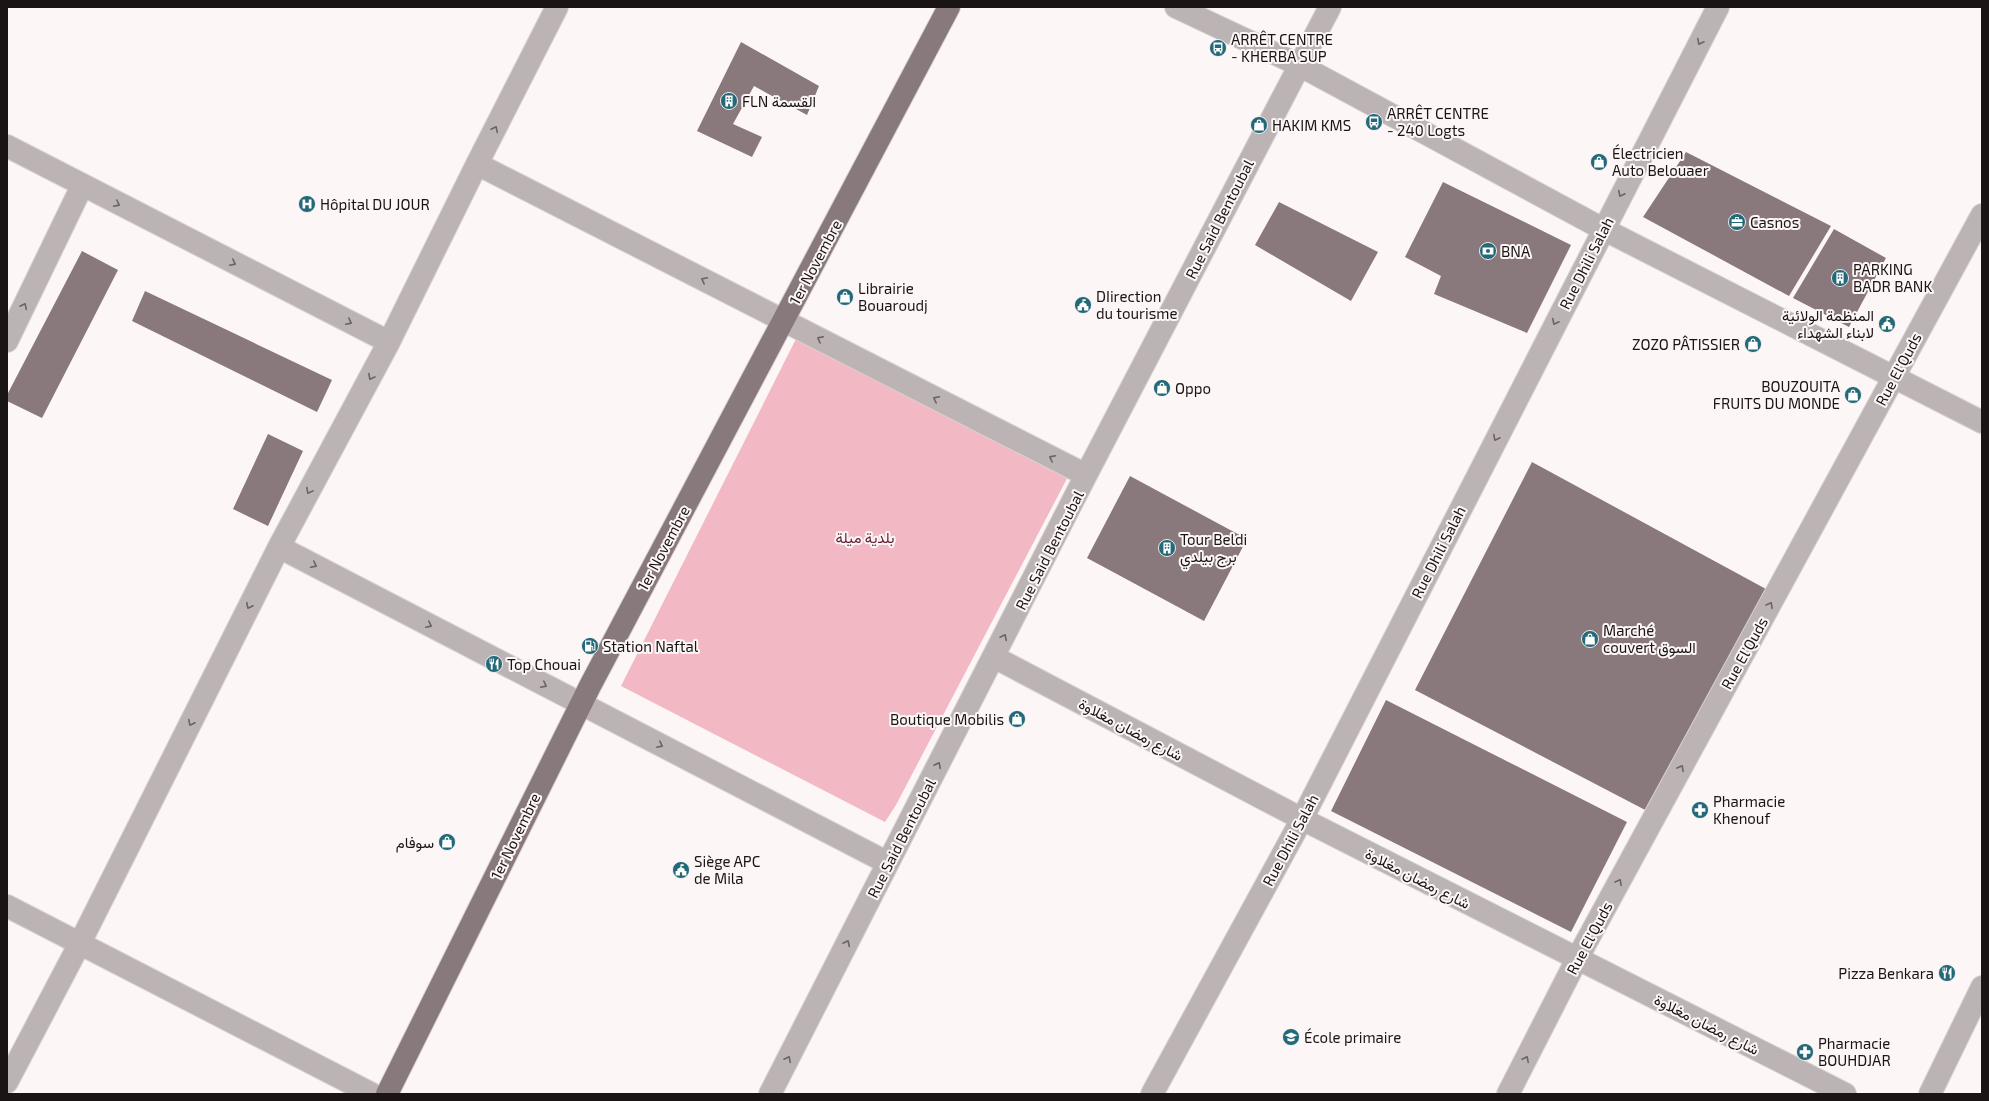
<svg xmlns="http://www.w3.org/2000/svg" width="1989" height="1101" viewBox="0 0 1989 1101" font-family="'Exo 2',Vazirmatn,sans-serif">
  <rect width="100%" height="100%" fill="#fdf6f7"/>
  <path fill="#f2b9c5" d="M801 329 1072 469 896 805 885 822 621 686Z"/>
  <path fill="#8a797c" d="M741 42 819 86 807 115 754 86 733 124 762 137 752 157 697 131Z
    M1686 152 1831 226 1789 296 1643 217Z
    M1443 182 1571 245 1527 333 1434 294 1441 276 1405 257Z
    M1279 202 1378 252 1351 301 1255 245Z
    M1834 229 1886 258 1849 327 1793 298Z
    M82 251 118 270 42 418 7 401V395Z
    M145 291 332 380 317 412 132 321Z
    M268 434 303 451 268 526 233 509Z
    M1532 462 1766 589 1651 813 1415 690Z
    M1130 476 1247 539 1204 621 1087 558Z
    M1386 700 1627 822 1571 932 1331 811Z"/>
  <g fill="none" stroke-linecap="round" stroke-linejoin="round">
    <g stroke="#d9d2d3" stroke-width="24">
      <path id="minor" d="M1176 7 1299 65 1603 229 1982 422
        M7 146 389 342
        M477 164 1086 475
        M7 341 82 186
        M279 547 888 863
        M994 657 1302 819 1845 1094
        M7 906 372 1094
        M7 1082 80 943 279 547 389 342 477 164 557 7
        M770 1094 1086 475 1330 7
        M1152 1094 1302 819 1718 7
        M1508 1094 1577 959 1982 215
        M1930 1094 1982 987"/>
    </g>
    <g stroke="#d9d2d3" stroke-width="24">
      <path id="major" d="M387 1094 590 686 949 7"/>
    </g>
    <use href="#minor" stroke="#bbb3b4" stroke-width="22"/>
    <use href="#major" stroke="#88797c" stroke-width="22"/>
  </g>
  <defs><path id="oneway-chevron" d="M-2-3.5L2.5 0L-2 3.5" fill="none" stroke-width="1.6" stroke-linecap="round" stroke-linejoin="round"/></defs>
  <g stroke="#6b6464">
    <use href="#oneway-chevron" transform="translate(1700 42) rotate(117)"/>
    <use href="#oneway-chevron" transform="translate(495 129) rotate(-63)"/>
    <use href="#oneway-chevron" transform="translate(1621 194) rotate(117)"/>
    <use href="#oneway-chevron" transform="translate(117 204) rotate(27)"/>
    <use href="#oneway-chevron" transform="translate(233 263) rotate(27)"/>
    <use href="#oneway-chevron" transform="translate(704 280) rotate(-153)"/>
    <use href="#oneway-chevron" transform="translate(24 306) rotate(-64)"/>
    <use href="#oneway-chevron" transform="translate(349 322) rotate(27)"/>
    <use href="#oneway-chevron" transform="translate(1555 322) rotate(117)"/>
    <use href="#oneway-chevron" transform="translate(820 339) rotate(-153)"/>
    <use href="#oneway-chevron" transform="translate(371 377) rotate(118)"/>
    <use href="#oneway-chevron" transform="translate(936 399) rotate(-153)"/>
    <use href="#oneway-chevron" transform="translate(1496 438) rotate(117)"/>
    <use href="#oneway-chevron" transform="translate(1052 458) rotate(-153)"/>
    <use href="#oneway-chevron" transform="translate(309 491) rotate(118)"/>
    <use href="#oneway-chevron" transform="translate(314 565) rotate(27)"/>
    <use href="#oneway-chevron" transform="translate(1770 605) rotate(-61)"/>
    <use href="#oneway-chevron" transform="translate(249 606) rotate(117)"/>
    <use href="#oneway-chevron" transform="translate(429 625) rotate(27)"/>
    <use href="#oneway-chevron" transform="translate(1004 637) rotate(-63)"/>
    <use href="#oneway-chevron" transform="translate(544 685) rotate(27)"/>
    <use href="#oneway-chevron" transform="translate(191 723) rotate(117)"/>
    <use href="#oneway-chevron" transform="translate(660 745) rotate(27)"/>
    <use href="#oneway-chevron" transform="translate(938 765) rotate(-63)"/>
    <use href="#oneway-chevron" transform="translate(1681 768) rotate(-61)"/>
    <use href="#oneway-chevron" transform="translate(1619 882) rotate(-61)"/>
    <use href="#oneway-chevron" transform="translate(847 943) rotate(-63)"/>
    <use href="#oneway-chevron" transform="translate(788 1059) rotate(-63)"/>
    <use href="#oneway-chevron" transform="translate(1526 1059) rotate(-63)"/>
  </g>
  <defs>
    <g id="bus-disc" transform="scale(0.9)"><circle r="9.5" fill="#236978" stroke="#fdf6f7"/><path d="M-5-6H5V4H4V6H2V4H-2V6H-4V4H-5ZM-3.5-4V0h7V-4ZM-3.5 1.2v1.5H-2V1.2ZM2 1.2v1.5H3.5V1.2Z" fill="#fff"/></g>
    <g id="building-disc" transform="scale(0.9)"><circle r="9.5" fill="#236978" stroke="#fdf6f7"/><path d="M-4-6H4V6H1V3H-1V6H-4ZM-2.5-4.3h1.7v1.8h-1.7ZM.8-4.3h1.7v1.8H.8ZM-2.5-1h1.7V.8h-1.7ZM.8-1h1.7V.8H.8Z" fill="#fff"/></g>
    <g id="shop-disc" transform="scale(0.9)"><circle r="9.5" fill="#236978" stroke="#fdf6f7"/><path d="M-5-2.5h2.3a2.7 3.5 0 0 1 5.4 0H5L5.5 6h-11ZM-1.5-2.5h3a1.5 2.3 0 0 0-3 0Z" fill="#fff"/></g>
    <g id="hospital-disc" transform="scale(0.9)"><circle r="9.5" fill="#236978" stroke="#fdf6f7"/><path d="M-5-5h3v3.5h4V-5h3V5h-3V1.5h-4V5h-3Z" fill="#fff"/></g>
    <g id="office-disc" transform="scale(0.9)"><circle r="9.5" fill="#236978" stroke="#fdf6f7"/><path d="M-6-3h4V-5.5h4V-3h4V5H-6ZM-1-4.5V-3h2v-1.5ZM-6 0V1H6V0Z" fill="#fff"/></g>
    <g id="bank-disc" transform="scale(0.9)"><circle r="9.5" fill="#236978" stroke="#fdf6f7"/><path d="M-6-4H6V4H-6ZM0-2.3a2.3 2.3 0 1 0 0 4.6a2.3 2.3 0 1 0 0-4.6Z" fill="#fff"/></g>
    <g id="civic-disc" transform="scale(0.9)"><circle r="9.5" fill="#236978" stroke="#fdf6f7"/><path d="M-.6-6.5H3V-4.5H.6V-3L4-1V1h2V6H-6V1h2V-1L-.6-3ZM-1.2 2.5V6h2.4V2.5Z" fill="#fff"/></g>
    <g id="fuel-disc" transform="scale(0.9)"><circle r="9.5" fill="#236978" stroke="#fdf6f7"/><path d="M-5.5-6h7V0h2V4h1.3V-2.5L3-4.5l.8-.8L6-3V5H2.5V1h-1V6h-7ZM-4.2-4.7v3.2H.2V-4.7Z" fill="#fff"/></g>
    <g id="restaurant-disc" transform="scale(0.9)"><circle r="9.5" fill="#236978" stroke="#fdf6f7"/><path d="M-5-6h1v4h1v-4h1v4h1v-4h1v5L-1.5 .5V6h-2V.5L-5-1ZM5-6V6H3V1.5H1.5Q1.5-4 5-6Z" fill="#fff"/></g>
    <g id="pharmacy-disc" transform="scale(0.9)"><circle r="9.5" fill="#236978" stroke="#fdf6f7"/><path d="M-2-6h4v4h4v4h-4v4h-4v-4h-4v-4h4Z" fill="#fff"/></g>
    <g id="school-disc" transform="scale(0.9)"><circle r="9.5" fill="#236978" stroke="#fdf6f7"/><path d="M0-5L7-2L0 1L-7-2ZM-4 1L0 2.5L4 1V4Q0 6-4 4Z" fill="#fff"/></g>
  </defs>
  <g fill-rule="evenodd">
    <use href="#bus-disc" x="1218" y="48"/>
    <use href="#building-disc" x="729" y="101"/>
    <use href="#bus-disc" x="1374" y="122"/>
    <use href="#shop-disc" x="1259" y="125"/>
    <use href="#shop-disc" x="1599" y="162"/>
    <use href="#hospital-disc" x="307" y="204"/>
    <use href="#office-disc" x="1737" y="222"/>
    <use href="#bank-disc" x="1488" y="251"/>
    <use href="#building-disc" x="1840" y="278"/>
    <use href="#shop-disc" x="845" y="297"/>
    <use href="#civic-disc" x="1083" y="305"/>
    <use href="#civic-disc" x="1887" y="324"/>
    <use href="#shop-disc" x="1753" y="344"/>
    <use href="#shop-disc" x="1162" y="388"/>
    <use href="#shop-disc" x="1853" y="395"/>
    <use href="#building-disc" x="1167" y="548"/>
    <use href="#shop-disc" x="1590" y="639"/>
    <use href="#fuel-disc" x="590" y="646"/>
    <use href="#restaurant-disc" x="494" y="664"/>
    <use href="#shop-disc" x="1017" y="719"/>
    <use href="#pharmacy-disc" x="1700" y="810"/>
    <use href="#shop-disc" x="447" y="842"/>
    <use href="#civic-disc" x="681" y="870"/>
    <use href="#restaurant-disc" x="1947" y="973"/>
    <use href="#school-disc" x="1291" y="1037"/>
    <use href="#pharmacy-disc" x="1805" y="1052"/>
  </g>
  <g text-anchor="middle" dominant-baseline="central" stroke-width="4" stroke-linejoin="round" paint-order="stroke">
    <g font-size="15" fill="#1b1415" stroke="#fdf6f7" text-anchor="start">
      <text x="1231" y="39">ARRÊT CENTRE<tspan x="1231" dy="17">- KHERBA SUP</tspan></text>
      <text x="742" y="101">FLN القسمة</text>
      <text x="1387" y="113">ARRÊT CENTRE<tspan x="1387" dy="17">- 240 Logts</tspan></text>
      <text x="1272" y="125">HAKIM KMS</text>
      <text x="1612" y="153">Électricien<tspan x="1612" dy="17">Auto Belouaer</tspan></text>
      <text x="320" y="204">Hôpital DU JOUR</text>
      <text x="1750" y="222">Casnos</text>
      <text x="1501" y="251">BNA</text>
      <text x="1853" y="269">PARKING<tspan x="1853" dy="17">BADR BANK</tspan></text>
      <text x="858" y="288">Librairie<tspan x="858" dy="17">Bouaroudj</tspan></text>
      <text x="1096" y="296">DIirection<tspan x="1096" dy="17">du tourisme</tspan></text>
      <text x="1874" y="315" text-anchor="end">المنظمة الولائية<tspan x="1874" dy="17">لابناء الشهداء</tspan></text>
      <text x="1740" y="344" text-anchor="end">ZOZO PÂTISSIER</text>
      <text x="1840" y="386" text-anchor="end">BOUZOUITA<tspan x="1840" dy="17">FRUITS DU MONDE</tspan></text>
      <text x="1175" y="388">Oppo</text>
      <text x="1180" y="539">Tour Beldi<tspan x="1180" dy="17">برج بيلدي</tspan></text>
      <text x="1603" y="630">Marché<tspan x="1603" dy="17">couvert السوق</tspan></text>
      <text x="603" y="646">Station Naftal</text>
      <text x="507" y="664">Top Chouai</text>
      <text x="1004" y="719" text-anchor="end">Boutique Mobilis</text>
      <text x="1713" y="801">Pharmacie<tspan x="1713" dy="17">Khenouf</tspan></text>
      <text x="434" y="842" text-anchor="end">سوفام</text>
      <text x="694" y="861">Siège APC<tspan x="694" dy="17">de Mila</tspan></text>
      <text x="1934" y="973" text-anchor="end">Pizza Benkara</text>
      <text x="1304" y="1037">École primaire</text>
      <text x="1818" y="1043">Pharmacie<tspan x="1818" dy="17">BOUHDJAR</tspan></text>
    </g>
    <g font-size="15" fill="#1b1415" stroke="#fdf6f7">
      <text transform="translate(1219 219) rotate(-63)">Rue Said Bentoubal</text>
      <text transform="translate(815 262) rotate(-62)">1er Novembre</text>
      <text transform="translate(1586 263) rotate(-63)">Rue Dhili Salah</text>
      <text transform="translate(1898 369) rotate(-62)">Rue El'Quds</text>
      <text transform="translate(663 548) rotate(-62)">1er Novembre</text>
      <text transform="translate(1049 550) rotate(-63)">Rue Said Bentoubal</text>
      <text transform="translate(1438 552) rotate(-63)">Rue Dhili Salah</text>
      <text transform="translate(1744 653) rotate(-61)">Rue El'Quds</text>
      <text transform="translate(1131 729) rotate(28)">شارع رمضان مغلاوة</text>
      <text transform="translate(515 836) rotate(-64)">1er Novembre</text>
      <text transform="translate(901 838) rotate(-63)">Rue Said Bentoubal</text>
      <text transform="translate(1290 840) rotate(-62)">Rue Dhili Salah</text>
      <text transform="translate(1418 878) rotate(27)">شارع رمضان مغلاوة</text>
      <text transform="translate(1589 938) rotate(-62)">Rue El'Quds</text>
      <text transform="translate(1707 1024) rotate(27)">شارع رمضان مغلاوة</text>
    </g>
    <g font-size="15" fill="#611e33" stroke="#fdf6f7">
      <text x="865" y="537">بلدية ميلة</text>
    </g>
  </g>
  <rect width="1989" height="1101" fill="none" stroke="#1b1415" stroke-width="16"/>
</svg>
